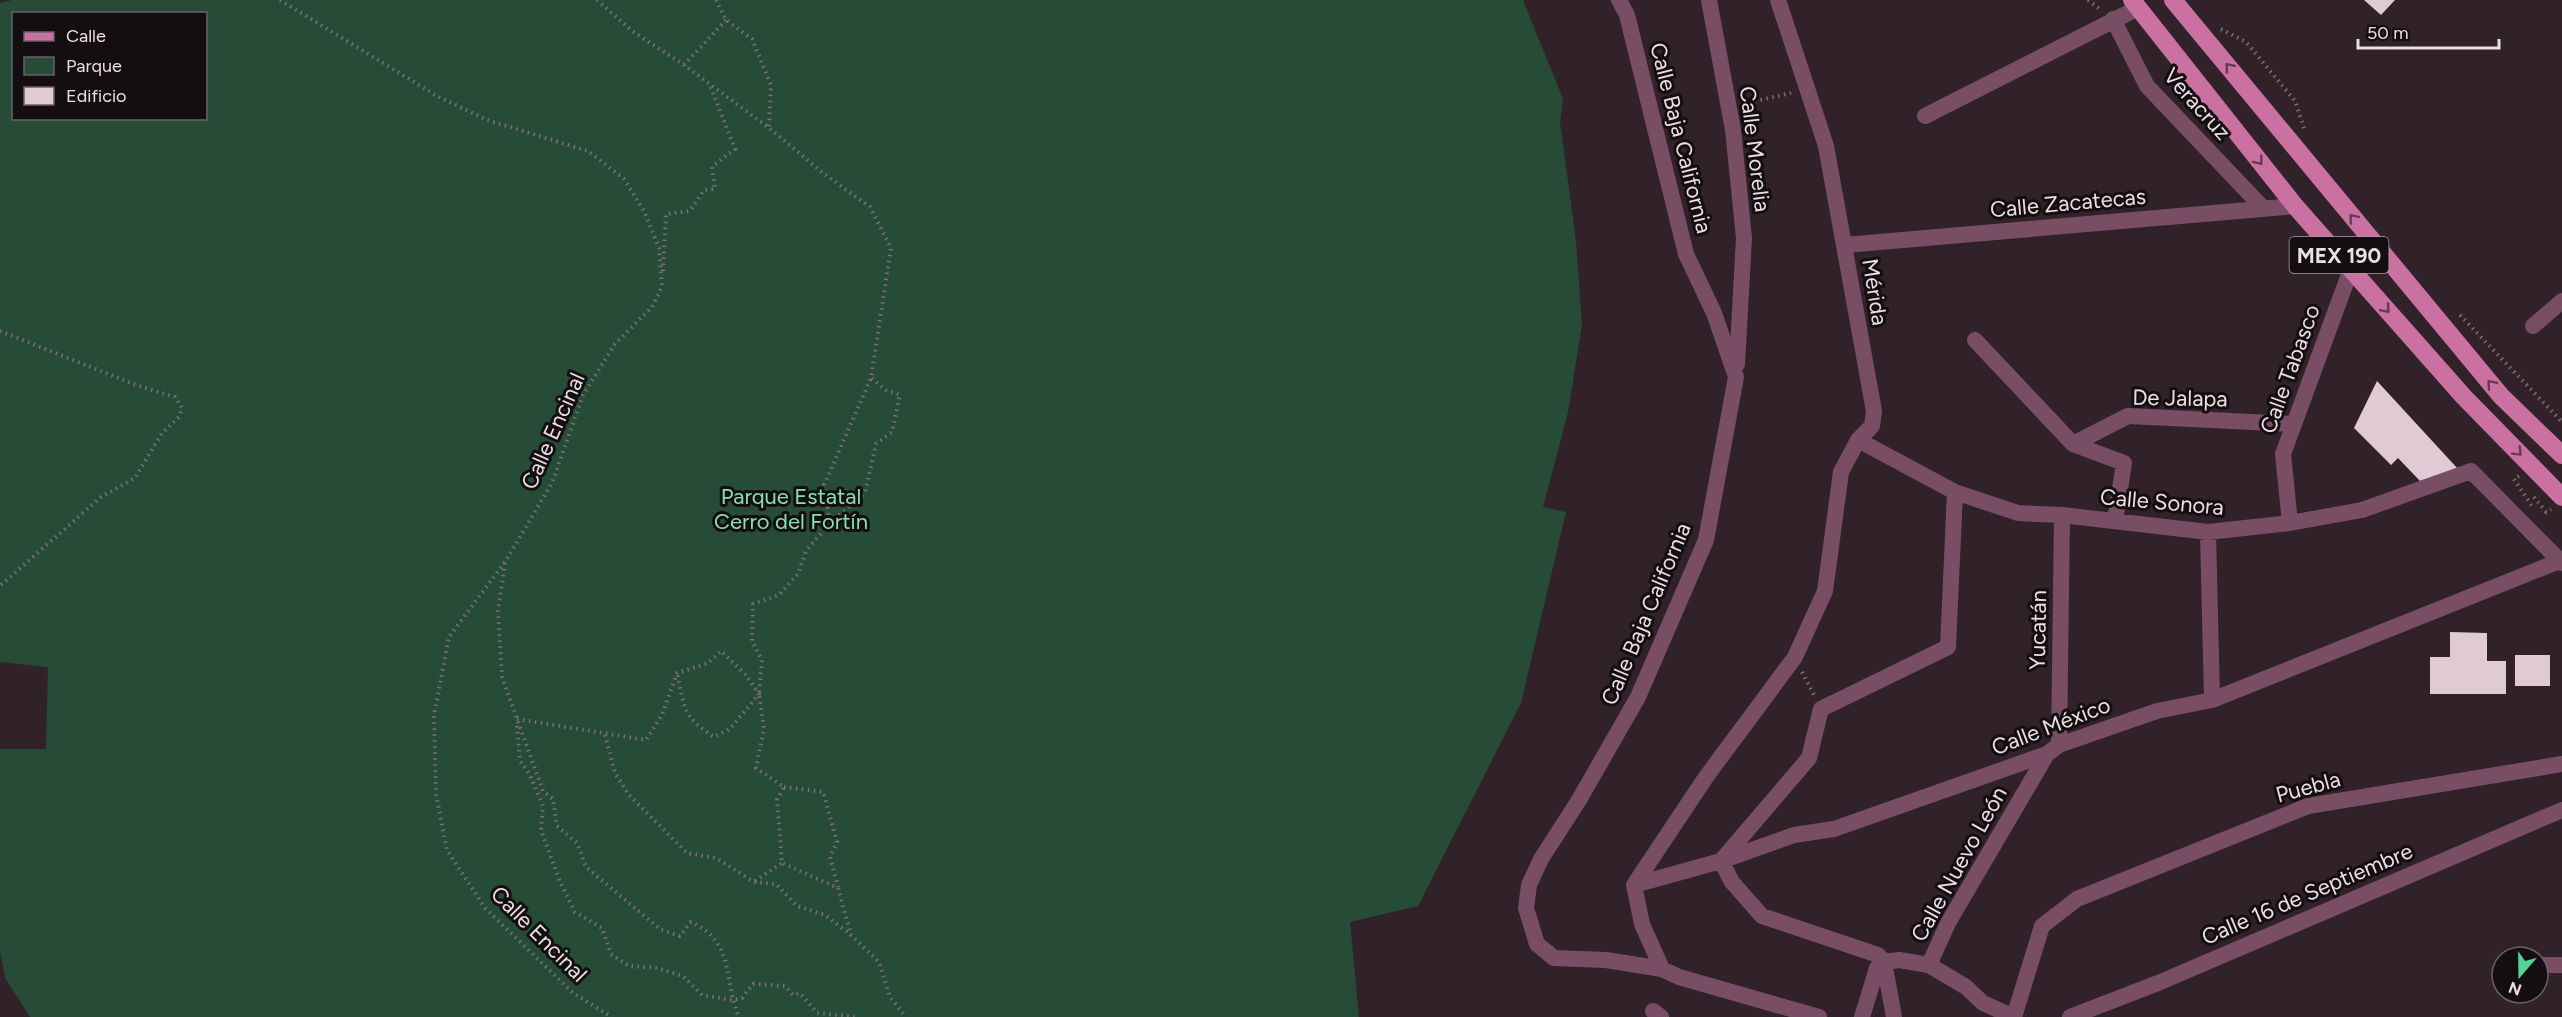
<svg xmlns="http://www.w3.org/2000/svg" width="2562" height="1017" viewBox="0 0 2562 1017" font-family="Figtree,sans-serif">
  <rect width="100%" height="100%" fill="#31222a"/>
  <path fill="#264c38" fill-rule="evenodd" d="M12 0H1523L1563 99 1560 122 1576 241 1582 325 1568 412 1543 507 1566 512 1521 703 1418 906 1350 922 1359 1017H30L5 978 0 950V749H46L48 667 0 662V3ZM14 14H206V118H14Z"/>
  <path fill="#e0cad4" d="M2364 0H2395L2381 15Z
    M2377 381 2458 469 2420 481 2398 458 2391 465 2354 428Z
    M2450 632 2487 633V661H2506V694H2430V657H2450Z
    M2515 655H2550V686H2515Z"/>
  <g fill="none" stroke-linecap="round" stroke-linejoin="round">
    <path stroke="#7c6f76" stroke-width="4" stroke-dasharray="1.5 4.5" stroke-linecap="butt" d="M280 0 437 96 487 120 588 151 624 179 644 211 659 248 662 287 652 307 615 344 583 395 552 483 505 562 449 637 434 715 436 794 447 850 485 908 573 993 612 1017
      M597 0 632 31 684 65 769 128 827 176 870 207 891 248 871 378 824 485 830 523 806 551 798 574 779 595 753 604 752 641 762 660 759 694 764 729 756 768 784 787 777 800 782 863 838 888 851 935 879 962 890 997 906 1017
      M716 0 726 20 752 39 771 85 769 127
      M2088 0 2101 10
      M2221 29 2246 42 2295 101 2304 128
      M684 65 726 20
      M1743 104 1791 93
      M663 271 666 214 690 211 704 190 715 189 712 167 735 149 710 85
      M2460 315 2562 422
      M0 331 136 385 175 397 182 408 179 417 162 433 135 478 101 497 0 586
      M2519 476 2514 479 2533 508
      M2534 497 2546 512 2551 509
      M830 523 865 493 876 444 892 432 900 395 886 390 871 378
      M505 563 498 611 502 677 543 791 553 799 557 826 577 843 586 867 660 929 680 936 691 922C736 943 723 980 739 1017
      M1802 672 1814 695
      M517 719 646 740 662 715 677 673 708 663 721 651 746 675 759 694 730 729 714 737C682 716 685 709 677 673
      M517 726 520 761 529 773 543 806 541 830 560 882 575 912 602 928 611 954 629 966 657 968 683 976 702 995 732 1000 742 998 753 984 785 986 793 995 800 993 817 1013 859 1017
      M605 735 615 773 629 795 687 853 716 858 754 882 776 884 797 906 825 915 851 935
      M784 787 823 792 837 842 830 857 838 887
      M755 881 782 863"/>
    <path stroke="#794e64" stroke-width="16" d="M1619 0 1627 15 1686 254 1714 313 1736 377 1706 540 1638 697 1579 800 1541 859 1529 885 1526 908 1537 944 1554 958 1606 960 1662 969 1679 977 1819 1017
      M1709 0 1733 130 1744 238 1737 364
      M2113 19 2147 86 2263 208
      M1925 116 2138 8
      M1845 245 2295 206
      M2533 326 2562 301
      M1975 340 2073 444 2124 463 2115 521
      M1858 440 1955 492 2018 513 2062 515 2208 532 2290 523 2362 510 2471 471 2562 563
      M2073 444 2128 416 2293 424
      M2290 523 2283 454 2351 269
      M2208 532 2212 700
      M2059 745 2062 515
      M1634 885 1706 777 1795 657 1825 591 1841 472 1858 440 1872 426 1874 411 1826 146 1778 0
      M1929 965 1948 923 2047 754
      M2541 965H2562
      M1662 969 1642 924 1634 885 1721 861 1794 835 1834 829 2047 754 2059 745 2157 711 2212 700 2562 560
      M1653 1011 1661 1017
      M1862 1017 1877 968 1884 962 1899 960 1929 965 1966 987 1983 1003 2014 1017
      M1894 1017 1884 962 1878 955 1762 916 1732 882 1721 861 1809 758 1821 709 1948 647 1955 492
      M2014 1017 2042 926 2077 899 2308 806 2562 764
      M2070 1017 2158 983 2562 810"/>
    <path stroke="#ca71a1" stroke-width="18" d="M2132 0 2295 206 2464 397 2562 497
      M2173 0 2501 396 2562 455"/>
  </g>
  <defs><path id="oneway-chevron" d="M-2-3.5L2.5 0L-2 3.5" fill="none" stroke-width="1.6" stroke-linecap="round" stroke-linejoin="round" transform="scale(1.5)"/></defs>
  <g stroke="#663b52">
    <use href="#oneway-chevron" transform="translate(2229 67) rotate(-130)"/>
    <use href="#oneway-chevron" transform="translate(2259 161) rotate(52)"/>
    <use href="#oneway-chevron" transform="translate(2353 218) rotate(-130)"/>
    <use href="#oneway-chevron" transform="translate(2386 309) rotate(49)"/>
    <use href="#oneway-chevron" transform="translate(2491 384) rotate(-130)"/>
    <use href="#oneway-chevron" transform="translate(2518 452) rotate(45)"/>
  </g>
  <g text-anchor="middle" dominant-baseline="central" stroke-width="6" stroke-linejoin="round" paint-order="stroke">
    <rect fill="#150e11" stroke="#a9a0a5" stroke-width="1.5" x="2289.5" y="237" width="99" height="36" rx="4.5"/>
    <g font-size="21" font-weight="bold" fill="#e9dfe4">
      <text x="2339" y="255">MEX 190</text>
    </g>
    <g font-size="22" fill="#e9dfe4" stroke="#150e11">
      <text transform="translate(2197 104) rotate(48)">Veracruz</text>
      <text transform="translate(1681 138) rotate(76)">Calle Baja California</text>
      <text transform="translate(1755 149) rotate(83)">Calle Morelia</text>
      <text transform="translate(2068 203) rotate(-5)">Calle Zacatecas</text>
      <text transform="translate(1875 292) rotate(81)">Mérida</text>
      <text transform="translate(2290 369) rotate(-70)">Calle Tabasco</text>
      <text transform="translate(2180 398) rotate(1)">De Jalapa</text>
      <text transform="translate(553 431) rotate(-66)">Calle Encinal</text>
      <text transform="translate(2162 502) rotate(5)">Calle Sonora</text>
      <text transform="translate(1646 614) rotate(-67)">Calle Baja California</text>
      <text transform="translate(2038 630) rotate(-89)">Yucatán</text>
      <text transform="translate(2051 726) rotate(-21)">Calle México</text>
      <text transform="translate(2308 787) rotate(-15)">Puebla</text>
      <text transform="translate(1959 864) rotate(-61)">Calle Nuevo León</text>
      <text transform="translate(2307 894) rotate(-23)">Calle 16 de Septiembre</text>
      <text transform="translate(539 934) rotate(45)">Calle Encinal</text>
    </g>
    <g font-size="22" fill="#83e2af" stroke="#150e11">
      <text x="791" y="496">Parque Estatal<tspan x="791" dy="25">Cerro del Fortín</tspan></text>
    </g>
  </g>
  <rect x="12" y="12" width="195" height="108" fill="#150e11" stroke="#6a6265" stroke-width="1.5"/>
  <rect x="24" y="32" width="30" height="9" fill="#ca71a1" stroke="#6a6265" stroke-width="1.5"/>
  <text x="66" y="42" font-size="18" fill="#e9dfe4">Calle</text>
  <rect x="24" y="57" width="30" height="18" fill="#264c38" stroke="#6a6265" stroke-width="1.5"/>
  <text x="66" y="72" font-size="18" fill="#e9dfe4">Parque</text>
  <rect x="24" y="87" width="30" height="18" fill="#e0cad4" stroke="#6a6265" stroke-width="1.5"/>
  <text x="66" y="102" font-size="18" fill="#e9dfe4">Edificio</text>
  <g transform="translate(2520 975) rotate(200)"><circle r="28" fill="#150e11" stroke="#6a6265" stroke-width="1.5"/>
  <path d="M0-4.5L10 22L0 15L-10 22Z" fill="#54d395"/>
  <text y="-9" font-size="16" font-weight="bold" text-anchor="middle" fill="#e9dfe4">N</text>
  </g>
  <path d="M2358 39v9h141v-9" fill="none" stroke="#e9dfe4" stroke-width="3"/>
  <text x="2367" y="39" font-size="18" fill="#e9dfe4" stroke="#150e11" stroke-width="4.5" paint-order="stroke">50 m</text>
</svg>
